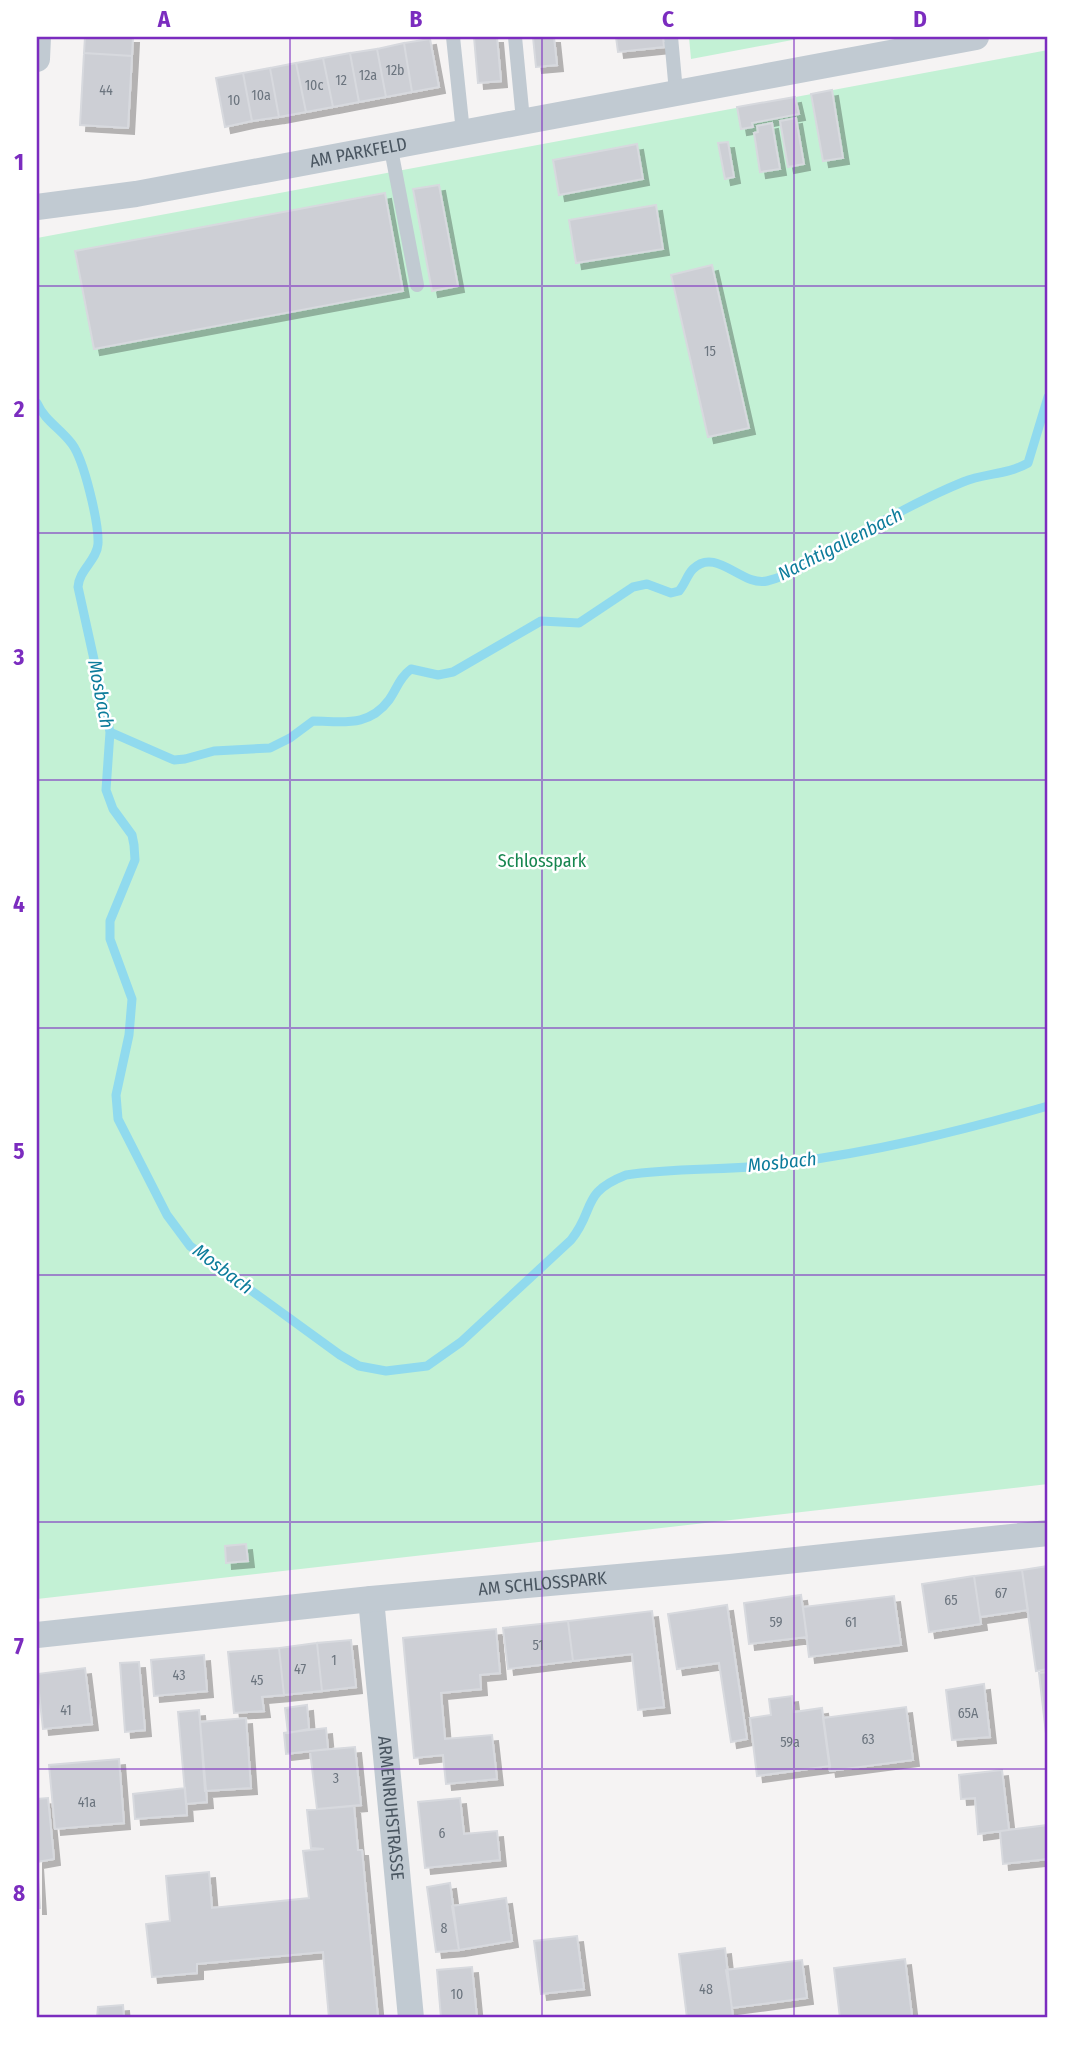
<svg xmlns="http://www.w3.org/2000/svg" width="1085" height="2055" viewBox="0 0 1085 2055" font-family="'Fira Sans Condensed',sans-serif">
  <defs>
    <filter id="shadow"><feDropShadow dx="6" dy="6" stdDeviation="0" flood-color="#0004"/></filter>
  </defs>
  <rect width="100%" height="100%" fill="#f5f3f3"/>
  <path fill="#c3f1d5" d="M689 37H808L691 59Z
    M1048 50V1484L37 1599V238Z"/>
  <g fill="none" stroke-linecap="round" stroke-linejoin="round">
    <path stroke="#90daee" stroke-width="9" d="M37 403C45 421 60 428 72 444 84 460 99 523 98 544 97 560 79 570 78 587L110 732 106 790 113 809 132 835 134 845 135 860 110 921V939L132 999 129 1035 116 1095 118 1119 167 1215 190 1246 340 1355 359 1366 386 1371 427 1366 461 1342 571 1240C596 1209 580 1193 626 1175 677 1167 730 1171 781 1164 875 1152 957 1132 1048 1106
      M110 732 174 760 185 759 214 751 270 748 290 738 313 721C342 721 368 728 389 700 397 689 399 678 411 669L438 675 453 672 541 621 579 623 633 587 647 584 671 593 679 591C685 584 687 575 693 569 716 546 742 587 767 581 803 572 835 548 867 530 897 513 931 495 963 482 985 473 1007 475 1028 463L1048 397"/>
  </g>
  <path fill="#cdcfd5" stroke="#d7d9de" stroke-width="2" filter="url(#shadow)" d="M85 37H133L132 56 84 53Z
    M474 37H497L501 81 478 83Z
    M533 37H554L557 65 536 67Z
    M616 37H663L664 47 618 52Z
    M430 39 439 87 412 92 404 43Z
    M404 43 412 92 386 97 377 49Z
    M377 49 386 97 359 102 350 53Z
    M84 53 132 56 128 128 80 125Z
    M350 53 359 102 333 107 323 58Z
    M323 58 333 107 306 112 296 63Z
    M296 63 306 112 279 117 270 68Z
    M270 68 279 117 252 121 243 73Z
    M243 73 252 121 225 127 216 78Z
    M832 90 843 158 823 161 811 94Z
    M795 97 799 114 752 123 753 127 741 129 737 107Z
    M796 118 804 164 788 167 780 121Z
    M772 123 780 169 760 172 754 133 758 132 757 126Z
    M728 142 734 177 725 179 718 143Z
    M637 144 643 179 559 195 553 160Z
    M439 185 458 286 432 291 413 189Z
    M385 193 403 291 94 349 75 251Z
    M656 205 663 249 576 263 569 220Z
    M712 265 749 428 708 437 671 275Z
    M246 1544 248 1561 226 1563 225 1546Z
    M1048 1566V1669L1036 1671 1022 1570Z
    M1022 1570 1028 1610 980 1617 974 1576Z
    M974 1576 981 1624 929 1632 922 1584Z
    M801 1595 807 1637 749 1644 744 1603Z
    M894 1596 901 1645 809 1657 803 1607Z
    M727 1605 747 1739 731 1742 719 1663 677 1669 668 1614Z
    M652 1611 664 1707 638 1710 632 1654 573 1661 568 1621Z
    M568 1621 573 1661 508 1669 503 1628Z
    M496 1629 500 1673 480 1675 481 1689 441 1693 445 1739 492 1735 497 1779 446 1784 443 1755 414 1758 403 1638Z
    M351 1640 356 1687 322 1691 317 1643Z
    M317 1643 322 1691 284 1695 279 1648Z
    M279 1648 284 1695 262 1697 264 1711 234 1713 228 1652Z
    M204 1655 207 1691 154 1696 151 1660Z
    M139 1662 145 1730 125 1732 120 1663Z
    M85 1668 92 1724 43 1729 37 1674Z
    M1048 1672V1751L1039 1673Z
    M984 1684 990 1737 952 1740 946 1690Z
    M792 1696 794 1712 822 1708 830 1766 757 1776 750 1718 771 1715 769 1699Z
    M307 1705 309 1729 288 1733 285 1708Z
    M906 1707 913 1760 830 1771 823 1718Z
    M199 1710 207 1802 186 1804 178 1712Z
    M246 1718 251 1788 205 1791 200 1722Z
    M326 1728 328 1749 286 1754 284 1733Z
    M355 1747 361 1805 317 1809 310 1751Z
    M119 1759 124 1823 55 1829 49 1765Z
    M1002 1770 1009 1830 978 1834 975 1798 961 1799 959 1775Z
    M185 1788 187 1815 135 1819 133 1794Z
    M48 1798 54 1859 37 1862 40 1908H37V1799Z
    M460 1798 464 1834 497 1831 500 1860 425 1868 418 1802Z
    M354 1806 358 1850H362L378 2018H329L323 1952 197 1964V1973L152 1977 146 1924 170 1921 166 1876 209 1872 212 1908 309 1898 303 1851 324 1849 311 1848 307 1810Z
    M1048 1825V1859L1003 1864 1000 1831Z
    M450 1883 459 1950 436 1952 427 1887Z
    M506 1898 512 1941 459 1950 452 1906Z
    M577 1936 584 1989 541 1994 534 1941Z
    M725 1948 733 2018H687L679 1954Z
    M905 1959 912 2016 840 2018 834 1968Z
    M802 1960 807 1998 732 2008 726 1970Z
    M472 1967 477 2018H441L437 1970Z
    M123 2005 124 2018H73H97L98 2007Z"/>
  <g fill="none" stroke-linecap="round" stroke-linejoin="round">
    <path stroke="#c1cad2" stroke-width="14" d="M453 37 463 132
      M515 37 523 120
      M671 37 676 92
      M390 144 417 285"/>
    <g stroke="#c1cad2" stroke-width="26">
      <path d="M37 59 38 37"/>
      <path id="s1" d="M37 207 136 194 976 37"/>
      <path id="s2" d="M371 1599 411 2018"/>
      <path id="s3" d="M37 1635 371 1599 730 1567 1048 1533"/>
    </g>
  </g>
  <path fill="none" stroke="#7b2cbf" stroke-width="2" stroke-opacity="0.55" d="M290 37V2018M542 37V2018M794 37V2018M37 286H1048M37 533H1048M37 780H1048M37 1028H1048M37 1275H1048M37 1522H1048M37 1769H1048"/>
  <g text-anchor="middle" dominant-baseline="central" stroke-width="5" stroke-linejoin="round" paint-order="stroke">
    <g font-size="14" fill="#6b747e">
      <text x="395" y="70">12b</text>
      <text x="368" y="75">12a</text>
      <text x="341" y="80">12</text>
      <text x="314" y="85">10c</text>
      <text x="106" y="90">44</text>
      <text x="261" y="95">10a</text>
      <text x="234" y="100">10</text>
      <text x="710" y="351">15</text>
      <text x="1001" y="1593">67</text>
      <text x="951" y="1600">65</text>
      <text x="776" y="1622">59</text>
      <text x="851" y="1622">61</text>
      <text x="538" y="1645">51</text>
      <text x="334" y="1660">1</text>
      <text x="300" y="1669">47</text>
      <text x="179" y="1675">43</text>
      <text x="257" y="1680">45</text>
      <text x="66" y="1710">41</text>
      <text x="968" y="1713">65A</text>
      <text x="868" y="1739">63</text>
      <text x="790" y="1742">59a</text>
      <text x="336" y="1778">3</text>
      <text x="87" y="1802">41a</text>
      <text x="442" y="1833">6</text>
      <text x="444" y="1928">8</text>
      <text x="706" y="1989">48</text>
      <text x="457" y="1994">10</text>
    </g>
    <g font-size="18" fill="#4a5661" stroke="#fff">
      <text stroke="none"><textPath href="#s1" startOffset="326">AM PARKFELD</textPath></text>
      <text stroke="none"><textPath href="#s3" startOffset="508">AM SCHLOSSPARK</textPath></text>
      <text stroke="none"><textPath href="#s2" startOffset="210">ARMENRUHSTRASSE</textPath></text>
    </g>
    <g font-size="18" fill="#17864f" stroke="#fff">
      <text x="542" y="861">Schlosspark</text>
    </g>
    <g font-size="19" font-style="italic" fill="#0c7c9b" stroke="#fff">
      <text transform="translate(840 544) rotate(-27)">Nachtigallenbach</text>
      <text transform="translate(101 694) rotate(79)">Mosbach</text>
      <text transform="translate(782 1162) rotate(-6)">Mosbach</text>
      <text transform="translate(223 1269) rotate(37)">Mosbach</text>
    </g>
  </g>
  <rect width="1085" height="2055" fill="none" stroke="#ffffff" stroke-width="77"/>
  <rect x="38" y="38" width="1008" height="1978" fill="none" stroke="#7b2cbf" stroke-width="2.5"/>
  <g font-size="23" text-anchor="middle" font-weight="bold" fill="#7b2cbf">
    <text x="164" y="27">A</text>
    <text x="416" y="27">B</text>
    <text x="668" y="27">C</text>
    <text x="920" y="27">D</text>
    <text x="19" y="170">1</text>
    <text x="19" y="417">2</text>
    <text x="19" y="665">3</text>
    <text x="19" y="912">4</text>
    <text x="19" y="1159">5</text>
    <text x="19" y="1406">6</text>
    <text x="19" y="1654">7</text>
    <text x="19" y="1901">8</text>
  </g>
</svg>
